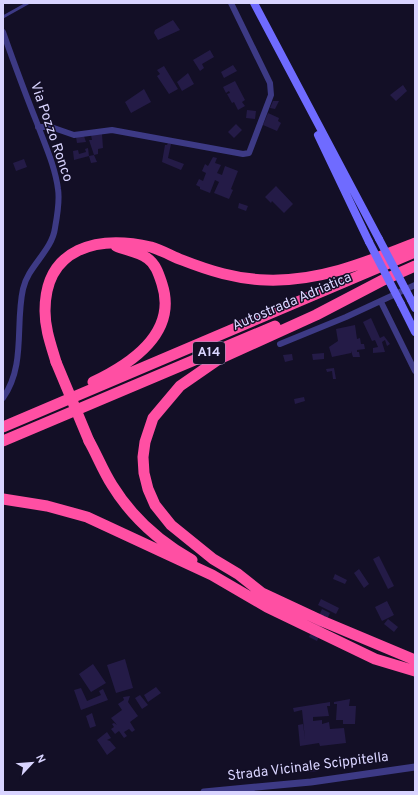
<svg xmlns="http://www.w3.org/2000/svg" width="418" height="795" viewBox="0 0 418 795" font-family="Overpass,sans-serif">
  <rect width="100%" height="100%" fill="#130f26"/>
  <path fill="#241b47" d="M173 20 180 30 158 40 154 33 155 30Z
    M210 50 214 57 202 64 204 68 200 71 193 60Z
    M233 65 237 71 224 78 221 72Z
    M164 66 178 89 169 94 157 76 160 74 157 70Z
    M188 73 194 84 182 91 177 82Z
    M235 81 245 100 242 102 245 106 238 110 234 102 232 103 227 94 230 93 229 91 226 93 223 87Z
    M403 85 407 91 396 101 390 95Z
    M144 89 151 102 131 113 125 102Z
    M273 101H279L275 109 270 108Z
    M247 110 256 111 255 119 246 118Z
    M268 113 279 118 278 121 281 123 277 131 263 125Z
    M236 124 242 130 234 138 228 132Z
    M102 134 103 148 98 149V154L94 155 97 162 91 163 89 156 94 155 89 140H92L91 135Z
    M84 136 86 142 77 143 76 137Z
    M168 143 171 144 168 158 184 164 181 170 162 162 165 145H167Z
    M88 148 89 156 74 160 73 151 78 150 79 154 86 152 85 149Z
    M213 157 217 158 215 163 221 165 217 173 222 175 225 166 238 171 231 189 233 190 229 199 214 193 219 182 215 180 210 193 200 189V187L196 185 199 179 203 181 206 173 202 171 205 164 208 166Z
    M24 159 27 167 16 171 13 163Z
    M276 186 293 204 284 213 272 201 271 203 265 197Z
    M239 203 248 206 246 211 238 208Z
    M371 318 380 338 384 336 390 344 387 346 385 340 382 342 385 352 373 353V348L378 347 375 340 372 341 363 322Z
    M355 325 357 339 360 338 361 344H364L365 349 357 350V352H359L360 357H353L351 351V353L332 357 329 347 338 341 336 329Z
    M324 353V359L313 360 312 354Z
    M292 354 293 360 285 362 283 355Z
    M334 368 336 379H333L332 371 327 372 326 369Z
    M304 397 305 401 295 404 294 399Z
    M379 556 394 586 388 589 373 559Z
    M359 569 369 584 364 588 354 573Z
    M335 574 347 580 345 584 333 579Z
    M321 599 339 608 336 614 318 605Z
    M387 601 394 615 382 621 375 607Z
    M322 609 330 613 317 641 309 637Z
    M388 619 398 627 394 632 384 624Z
    M125 659 133 688 116 693 107 665Z
    M93 664 106 683 91 692 79 674Z
    M156 687 161 693 148 702 144 695Z
    M81 688 87 701 101 695 99 691 103 689 108 700 81 710 74 690Z
    M140 695 148 705 142 709 135 698Z
    M130 696 128 702 138 716 130 722 135 730 132 732 129 729 124 732 127 736 124 738 119 731 115 734 111 729 114 727 112 724 114 723 117 725 111 718 122 710 118 704 124 700 123 697Z
    M350 699 349 706H356L355 724H343V720H336L337 704H334V702Z
    M330 702V706H327L329 716 313 717V721L322 720V724L329 722 330 729 344 728 346 743 320 746 319 743 300 746 298 725 303 724 305 739 302 710 294 712 293 708Z
    M92 713 96 726 90 728 86 716Z
    M107 732 111 738 107 740 110 741 116 748 107 755 97 740Z
    M317 762 318 771 310 772 309 763Z"/>
  <g fill="none" stroke-linecap="round" stroke-linejoin="round">
    <path stroke="#3d3a85" stroke-width="3" d="M3 17 28 3"/>
    <path stroke="#3d3a85" stroke-width="6" d="M3 32C14 63 25 93 37 123 45 145 55 166 58 189 60 201 57 217 55 228 52 251 28 266 23 289 15 325 26 365 3 398
      M38 127H51L74 135 112 130 243 154 249 153 271 95 270 83 231 3
      M381 302 415 371
      M280 344 346 317 415 285"/>
    <path stroke="#3d3a85" stroke-width="7" d="M204 792 311 782 415 767"/>
    <path stroke="#6f6bff" stroke-width="8" d="M254 3 379 239
      M318 135 369 242
      M411 300 415 308
      M401 304 415 332"/>
    <path stroke="#ff4fa3" stroke-width="11" d="M385 279 316 315 219 359 180 386 153 418 145 442 143 457 144 473 148 489 155 505 171 525 213 559 238 574 262 593 322 621 415 660
      M379 282 415 266
      M56 362C51 345 45 329 45 311 45 247 98 235 151 247 161 250 172 256 182 260 210 271 236 279 266 280 319 282 367 262 415 243
      M93 382C131 364 178 333 162 284 159 275 156 264 147 258 139 252 125 250 116 246
      M3 427 415 252
      M3 441 275 326
      M89 441C97 455 103 471 112 485 131 516 160 542 192 560
      M3 499 47 506 87 517 212 575 267 607 375 659 415 671"/>
    <path stroke="#6f6bff" stroke-width="8" d="M379 239 411 300
      M369 242 401 304"/>
    <path stroke="#ff4fa3" stroke-width="11" d="M56 362 89 441"/>
  </g>
  <g text-anchor="middle" dominant-baseline="central" stroke-width="3" stroke-linejoin="round" paint-order="stroke">
    <rect fill="#130f26" stroke="#9e99be" stroke-width="1" x="193" y="342" width="32" height="22" rx="3"/>
    <g font-size="13" font-weight="bold" fill="#d9d4ff">
      <text x="209" y="353">A14</text>
    </g>
    <g font-size="14" fill="#d9d4ff" stroke="#130f26">
      <text transform="translate(51 132) rotate(71)">Via Pozzo Ronco</text>
      <text transform="translate(292 302) rotate(-23)">Autostrada Adriatica</text>
      <text transform="translate(308 767) rotate(-7)">Strada Vicinale Scippitella</text>
    </g>
  </g>
  <rect width="418" height="795" fill="none" stroke="#d9d4ff" stroke-width="8"/>
  <g transform="translate(32 763) rotate(64)" stroke="#130f26" stroke-width="3" paint-order="stroke">
  <path d="M0-3L7 15L0 10L-7 15Z" fill="#d9d4ff"/>
  <text y="-6" font-size="11" font-weight="bold" text-anchor="middle" fill="#d9d4ff">N</text>
  </g>
</svg>
